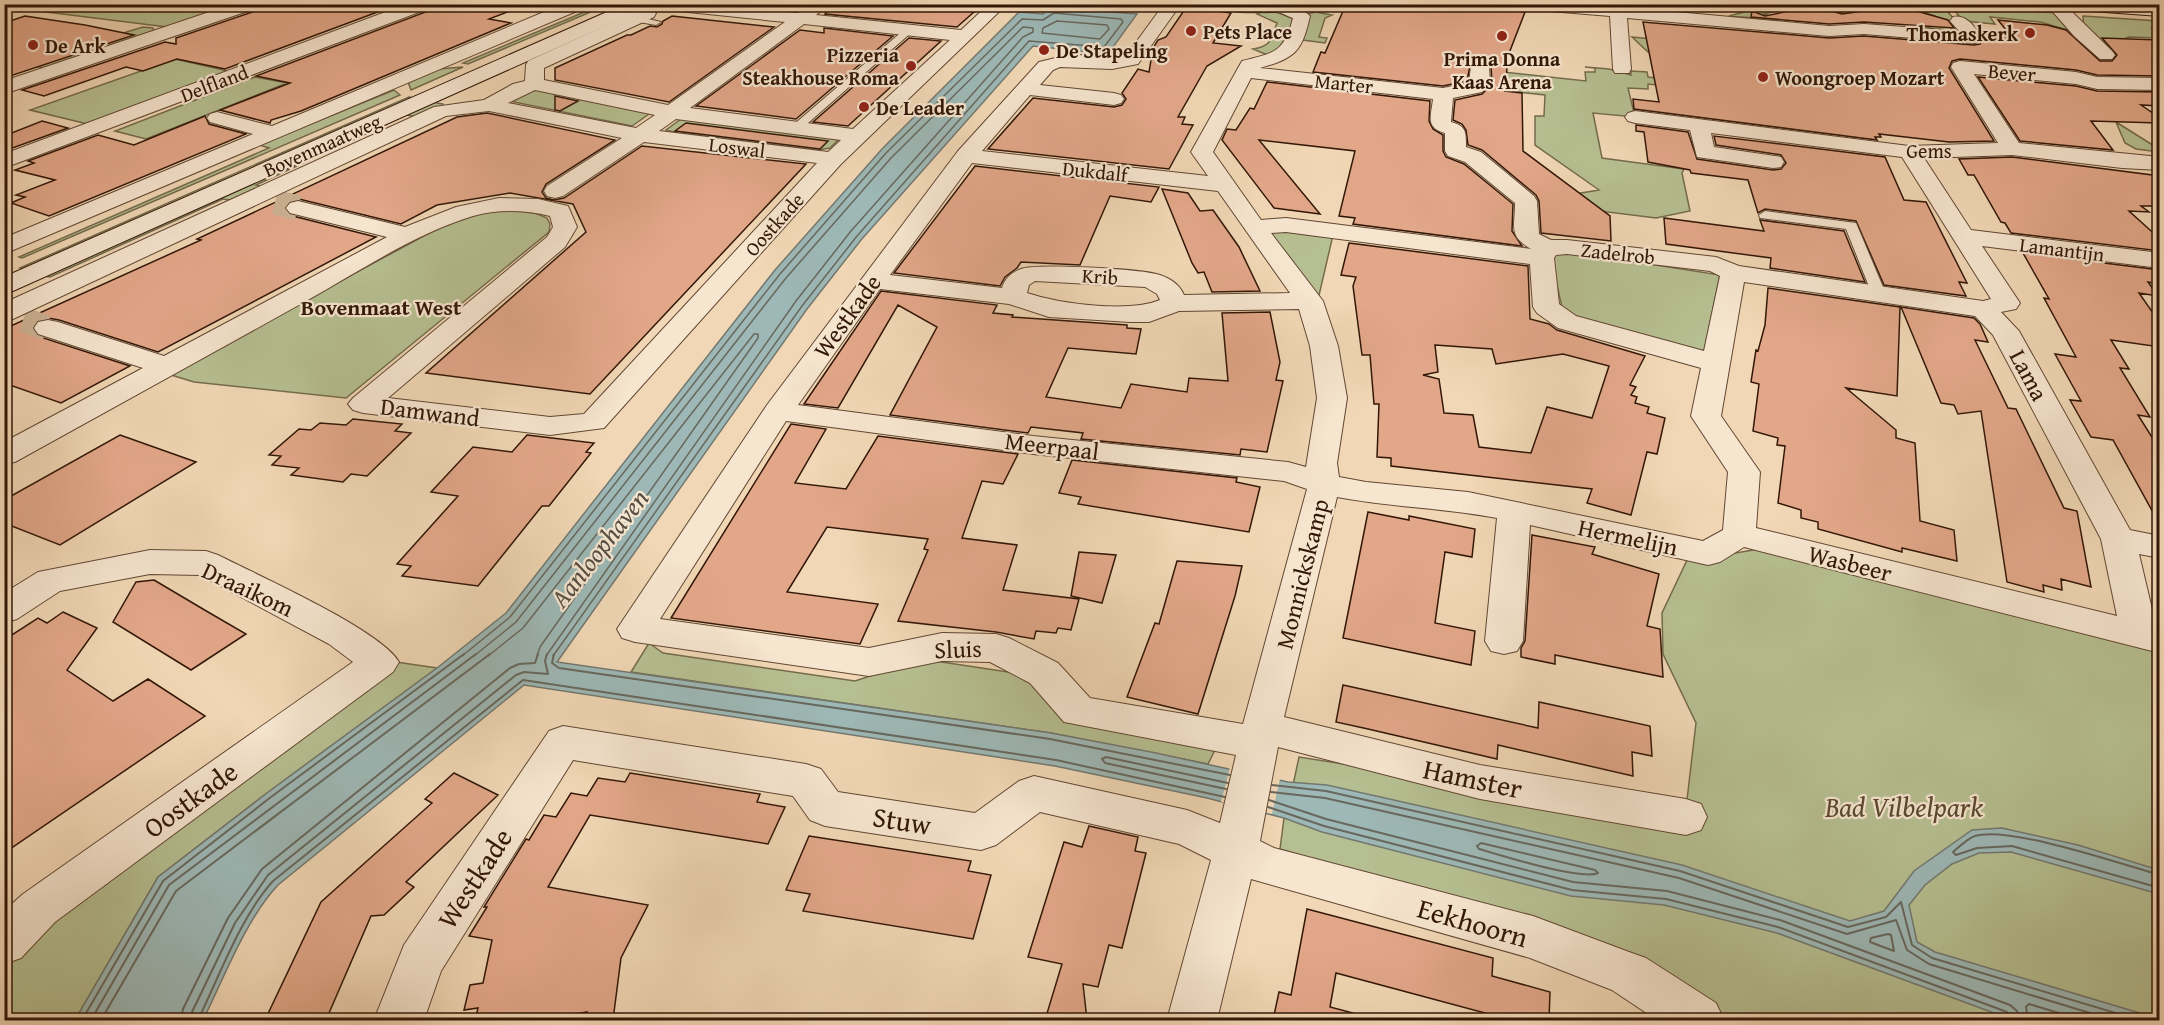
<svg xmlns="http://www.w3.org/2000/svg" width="2164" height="1025" viewBox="0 0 2164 1025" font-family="'Gentium Book Plus',serif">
  <rect width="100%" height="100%" fill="#f1d7b5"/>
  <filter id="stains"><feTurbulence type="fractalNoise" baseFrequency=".00333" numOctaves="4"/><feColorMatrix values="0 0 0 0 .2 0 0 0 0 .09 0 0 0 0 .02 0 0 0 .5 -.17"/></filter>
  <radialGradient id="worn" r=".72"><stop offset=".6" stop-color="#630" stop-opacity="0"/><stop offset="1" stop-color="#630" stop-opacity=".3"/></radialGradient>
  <path fill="#b6bf91" stroke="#746b4c" stroke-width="1.5" d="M59 4 236 5 167 27 38 11Z
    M601 5H607L468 64 463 63Z
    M1736 5H1803L1764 14 1780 20 1729 16 1744 12 1741 6Z
    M1814 5H1893L1871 10 1886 20 1875 23 1856 21 1848 15Z
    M1898 5H1942L1965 32 1936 30 1924 26 1939 22 1935 16Z
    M1950 5 2058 13 2075 32 2040 22 1990 17 1995 24 1963 21Z
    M1263 11 1277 12 1298 21 1277 59 1253 49C1272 46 1271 39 1277 23L1257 14Z
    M1315 12 1332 15 1325 18 1319 37 1327 38 1325 43 1303 40 1308 14Z
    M2083 16 2159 21V28H2152L2159 33V38L2129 37 2118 41 2127 48 2104 47 2084 32Z
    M143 27 153 28 154 31 44 68 30 65 40 58Z
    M1632 37 1842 57 1840 51 1866 54 1894 109 1648 84V89L1628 88 1635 117 1593 113 1602 158 1684 169 1682 173 1690 211 1656 218 1559 206 1563 196 1599 190 1535 145V116H1544L1545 95 1480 88 1484 85 1509 87 1504 72 1586 81 1585 72H1595V68L1585 67 1609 69 1631 75V71L1647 72 1648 77 1874 102 1863 79 1837 76 1853 70 1848 65 1833 59 1823 69 1648 52Z
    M175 59 241 74 100 127 30 110Z
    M463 67 411 90 408 82 438 69Z
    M255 77 287 83 146 139 115 131Z
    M394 90 400 95 22 258 19 257 269 148 259 145Z
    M532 90H537L652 112 632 126 509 101Z
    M409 97 419 99 31 272 20 268Z
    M432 102 443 104 442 108 418 117 406 115 256 185 263 187 234 201 223 199 50 277 44 276Z
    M681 119 839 139 830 148 818 150 678 133 666 130Z
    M2116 122 2159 149V152L2136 149 2125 143Z
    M490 211H518L535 213 547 218 550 224 549 232 346 398 194 382 168 374 446 224Z
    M1282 228 1333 235 1317 304 1270 234Z
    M1573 252 1720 275 1704 352 1577 317 1562 307 1551 260 1555 254Z
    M1765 548 2159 642V1020H1715L1702 1007 1576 940 1280 849 1284 818H1286L1299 757 1685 817 1696 723 1663 654 1662 613 1690 554 1706 558Z
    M649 643 663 653 855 681 922 659 1035 676 1061 716 1216 748 1208 764 1051 733 631 672Z
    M396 662 437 668 267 793 158 877 75 1020H5L4 951Z"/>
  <path fill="#9db8b6" stroke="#727870" stroke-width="1.5" d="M1050 7 1137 14 1108 54 1033 46 861 240 807 309 557 662 1051 733 1156 753 1288 782 1327 785 1682 865 1850 921 1884 911 1914 871 1972 830 2002 828 2078 845 2159 870V894L2011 852 1979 853 1952 864 1925 885 1909 905 1917 942 1935 952 2160 1019 2159 1020H2013L1777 933 1664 905 1571 896 1322 832 1284 818 1207 798 1055 766 524 685 278 885C246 919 224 978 203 1020H75L158 877 267 793 437 668 506 613 775 270 882 149 1019 12 1043 14Z"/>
  <path fill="#f1d7b5" d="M1230 767 1280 779 1272 814 1221 802Z"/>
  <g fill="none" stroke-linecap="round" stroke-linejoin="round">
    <path stroke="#68685e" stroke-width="1.5" d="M1057 21 1107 25 1109 29 1100 39 1042 33 1043 28Z
      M462 656 510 617 780 274 886 153 1022 19 1043 20 1054 13 1121 19 1123 22 1104 47 1029 41 857 236 802 306 553 656
      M474 656 516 622 786 278 891 158 1023 27 1033 28V32L1023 37 851 231 796 301 546 656
      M488 656 523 628 754 334H758V338L540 647 537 656"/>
    <path stroke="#68685e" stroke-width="2" d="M554 654 552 663 559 668 1050 739 1230 775
      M1272 785 1326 791 1680 871 1848 927 1886 917 1901 902 1912 945 1932 958 2139 1020
      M1226 789 1105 763 1102 759 1106 757 1228 783
      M1271 792 1325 798 1679 878 1847 934 1896 920 1907 950 1929 964 2113 1020
      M1269 800 1326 819 1573 882 1667 891 1780 920 2010 1005 2017 1011 2019 1020
      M1268 807 1324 826 1572 890 1666 899 1778 927 2007 1012 2012 1020
      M1481 843 1595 870 1598 873C1581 881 1501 855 1479 849L1477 846Z
      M2160 875C2121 864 2011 826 1975 836 1968 838 1959 847 1953 852L1956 855 1977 848 2012 846 2160 888
      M1888 934 1891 935 1894 951 1870 942 1871 938Z
      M82 1020 163 881 271 797 464 654
      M91 1020 169 885 476 654
      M101 1020 176 891 490 654
      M181 1020 183 1009 228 918 262 869 510 668 519 664 535 663 538 654
      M191 1020 192 1012 235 923 268 875 516 675 524 672 548 674 545 661 547 654
      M198 1020C219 977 241 916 273 881L523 680 1056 760 1225 797
      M2028 1020 2026 1007 2029 1004 2082 1020"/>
  </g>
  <path fill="#e2a789" stroke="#321707" stroke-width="1.5" fill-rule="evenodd" d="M261 4H399L225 69 177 59 143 71 126 67 44 96 22 90 165 42 176 44V38L258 10Z
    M434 4 523 6 489 19 511 23 301 111 271 120 270 123 220 110 290 83 256 76 431 10Z
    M831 4H983L957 27 825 14Z
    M1346 4H1467L1525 12 1508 56 1505 91 1522 93 1523 151 1610 216 1611 241 1541 233 1539 201 1536 195 1482 150 1468 145 1466 130 1462 124 1453 120 1455 100 1482 94 1492 84 1491 66 1487 60 1471 61 1467 81 1443 86 1313 72 1321 52 1325 53Z
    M1814 6 1842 14 1899 6 1948 20 1954 28 1864 22 1829 24 1751 17 1752 11 1765 16Z
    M1196 8 1231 13 1213 43 1241 46 1207 66 1178 117H1185L1182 124 1193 125 1169 169 988 149 1033 98 1114 107 1122 105 1126 99 1122 93 1138 69 1149 72 1153 48 1158 40 1166 37 1185 9 1194 10Z
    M25 16 85 25 134 35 4 78V23Z
    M672 16 774 27 669 102 555 80V68L627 35H631L650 26 657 27 662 24 663 21Z
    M1998 20 2047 25 2066 30 2100 61H2112L2117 55 2102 38 2160 40V76L2097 75 2076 70 1960 59 1952 61 1949 68 1994 141 1949 142 1879 134 1881 137H1875L1877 140 1634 109 1633 99 1659 102 1643 22 1829 38 1864 36 1974 45 1980 44 1985 39 1979 30 2014 40Z
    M824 28 893 36 796 119 696 106 800 30 824 33Z
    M909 38 941 41 848 126 813 122Z
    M1978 77 2076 86 2097 91 2160 92V106L2141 105 2160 118V123L2091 121 2113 150 2020 141Z
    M1267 82 1430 101 1429 121 1433 129 1443 135V151L1446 157 1464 164 1513 204 1512 231 1522 246 1353 224 1355 218 1339 216 1355 151 1259 140 1320 214 1274 208 1222 140 1227 129 1236 130 1250 108 1254 109Z
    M555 96 578 101 560 111 555 110Z
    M487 113 615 140 546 184 542 192 546 198 554 200 564 198 642 146 806 164 590 394 426 373 586 232 573 204 510 193 437 205 401 224 299 199 289 201 284 208 289 215 376 237 158 352 59 320 48 318 38 320 32 327 37 336 130 366 61 403 4 383V329L201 240 197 239 457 117Z
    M205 116 209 124 246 134 49 216 11 203 25 197 16 195 55 180 15 170 34 163 28 161 98 135 134 145Z
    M42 121 68 128 4 151V136Z
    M686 123 828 141 820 149 675 131Z
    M1636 125 1688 132 1697 159 1773 170 1781 169 1786 163 1781 155 1716 145 1714 136 1885 157 1904 200 1926 202 1967 283 1959 282 1966 296 1884 285 1856 221 1765 209 1758 213 1748 180 1691 173 1690 170 1648 162 1644 132 1636 131Z
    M2012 157 2160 176V206H2141L2149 212 2129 211 2160 239V251L2011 233 2005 223 2001 222 1974 175H1968L1959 159Z
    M975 166 1159 187 1151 202 1110 196 1080 265 1021 262 1017 268 1005 277 1000 286 894 273Z
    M1162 189 1188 193 1200 211 1213 210 1239 247 1260 291 1212 292 1204 272 1198 273 1192 263Z
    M1664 218 1764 231 1760 220 1844 231 1865 282 1770 268 1771 258 1666 244Z
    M1349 243 1528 266 1530 319 1549 324 1557 330 1645 356 1630 385 1636 387 1631 395 1637 397 1635 403 1649 407 1647 413 1665 418 1657 454 1647 452 1631 515 1587 503 1592 489 1391 466V458L1377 457 1379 404H1374L1370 355H1362L1353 286 1356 277 1341 275ZM1435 345 1492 349 1496 364 1563 354 1609 366 1592 418 1547 407 1531 453 1479 447 1473 415 1444 413 1439 379 1423 375 1438 372Z
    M2023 253 2160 270V284L2148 282 2158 296 2139 293 2160 323V347L2111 340 2129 369 2120 368 2150 417 2138 415 2160 450V525L2113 440 2091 437 2070 400 2081 401 2055 354 2076 357 2044 298 2049 299Z
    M1768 288 1900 307 1897 396 1846 388 1896 430V438L1915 443 1920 521 1954 530 1957 561 1902 548V552L1818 529V522L1801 518V510L1778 503 1785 446 1777 445 1778 438 1753 431 1759 384 1751 382 1756 350 1758 351 1765 325Z
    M881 291 997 305 993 313 1013 315 1012 317 1127 325V328L1141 329 1136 354 1068 348 1046 397 1121 408 1131 384 1187 392 1189 378 1228 381 1222 313 1270 312 1280 362 1276 380 1283 381 1267 452 1241 449 1240 455 1081 439 1083 433 1031 427 1028 433 890 415 937 327 898 305 838 408 804 404Z
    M1901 307 1974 318 1980 324 1988 342 1975 340 2008 408 2016 409 2064 508 2077 511 2091 587 2061 579 2062 590 2043 585 2044 592 2007 582 1981 411 1958 414 1954 405 1941 403Z
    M353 419 402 424 395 431 411 433 367 476 351 474 343 482 291 475 299 468 272 465 281 456 269 455 299 429 311 430 320 423 346 425Z
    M791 424 826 429 795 483 846 489 878 436 1018 454 1003 484 982 481 962 538 1017 545 1003 590 1079 599 1071 630 1058 628 1056 633 1036 631 1034 639 996 632 898 621 928 550 924 549 928 539 827 527 787 592 878 604 860 644 671 618Z
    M120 435 196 462 60 545 4 523V500Z
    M527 435 594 443 586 452 591 453 549 506H542L478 586 402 576 411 566 397 564 458 496 431 492 473 447 512 452Z
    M1072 460 1237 478 1236 482 1260 487 1249 532 1078 504 1081 497 1059 493Z
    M1368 512 1409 520V516L1475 529 1472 557 1445 552 1435 623 1475 631 1471 665 1343 638Z
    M1532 535 1595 547 1592 554 1659 574 1647 626 1660 629 1663 677 1555 655V664L1521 657V648L1525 641Z
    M1079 552 1116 555 1102 603 1071 596Z
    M1177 561 1242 566 1235 596 1198 714 1127 697 1155 623 1159 624Z
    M154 580 208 612 246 634 191 670 113 622 136 582Z
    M63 612 97 628 67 670 113 701 148 679 205 716 4 853V640L38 618 47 623Z
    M1343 685 1538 728 1539 702 1650 726 1652 756 1632 752 1633 776 1498 745 1497 759 1368 729 1336 722Z
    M454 773 498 795 406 882 414 887 384 915 371 916 326 1020H265L321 902 432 803 425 799Z
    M630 773 760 794 757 802 785 807 768 844 590 815 548 887 648 905 621 958 613 1020H586L587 1012 541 1020H475L478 1008 464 1010 470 985 483 983 492 940 469 936 487 907H484L526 839 529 840 544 815 556 817 571 793 587 796 598 778 625 782Z
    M1089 826 1138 837 1135 851 1146 853 1122 948 1109 945 1098 987 1083 984 1087 1020H1045L1062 964 1028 957 1064 842 1082 847Z
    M809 836 971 861 968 871 991 875 973 939 803 911 810 894 786 890Z
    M1307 909 1493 958 1492 976 1550 992 1549 1020H1511L1336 973 1330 1007 1353 1013 1352 1020H1273L1279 992 1291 995Z"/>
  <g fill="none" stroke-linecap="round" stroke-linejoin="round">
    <path stroke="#cbb192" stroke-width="25" stroke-dasharray="25 13" stroke-linecap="butt" d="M275 202 298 208
      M23 320 48 328"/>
    <g stroke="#624732" stroke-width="2">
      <path id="lane" d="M1609 4H1649L1653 7 1648 10Z
        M636 16 661 22 656 25 633 21 631 19Z
        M905 29 913 31 800 130H792V126Z
        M1765 211 1856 223 1886 294 1884 297H1874L1872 294 1846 229 1760 218 1759 215Z"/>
    </g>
    <g stroke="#624732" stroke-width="2">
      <path id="street" d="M233 4H259L257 8 4 94V81Z
        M407 4H432L430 8 4 168V154Z
        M563 4H586L584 8 4 254V238L253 134 210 122 207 118 210 114 217 112 272 126Z
        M651 4H712L797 13 810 4H829L816 15 961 30 989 4H1007L841 164 604 428 550 435 363 413 353 410 348 404 353 398 547 237 553 227 550 216C525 210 498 209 473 216 414 234 360 271 306 301 209 355 113 408 15 462L4 464V442L143 368 38 334 34 328 38 322 48 320 58 322 164 356 387 237 290 213 286 208 290 203 298 201 405 227 456 207 499 198 538 199 568 206 577 227 565 247 388 398 550 417 584 414 817 163 644 142 563 196 555 198 547 196 544 191 547 186 622 138 489 111 446 116 13 319 4 321V303L434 107 484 100 513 84 525 81 526 65 528 61 642 9 648 8 656 13 654 17 544 68V80L668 105 785 22 659 9ZM804 24 950 40 853 129 690 108ZM535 90 655 115 636 128 508 103ZM676 119 841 140 828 152 659 131Z
        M1164 4H1176L1178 8 1138 64 1112 69 1060 67 1053 70 1040 85 1114 93 1121 95 1124 99 1121 103 1114 105 1030 95 982 151 1208 176 1191 152 1242 61C1274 53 1284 53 1293 18 1287 16 1281 12 1275 12 1261 12 1225 15 1215 4 1238 4 1296 0 1310 16 1302 52 1295 58 1260 68L1443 88 1469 83 1471 66 1473 62H1487L1489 66 1490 83 1482 92 1453 98 1451 122C1467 126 1466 133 1466 147L1481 152 1534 196 1537 201 1539 234 1551 240H1567L1716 257 1739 266 1983 301 1991 299 1902 157 1711 133 1714 147 1781 157 1784 162 1781 167 1773 168 1697 157 1690 130 1635 123 1628 121 1625 117 1628 113 1635 111 1909 146 1998 143 1951 67 1953 63 1960 61 2076 72 2097 77 2160 78V90L2097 89 2076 84 1974 74 2019 143 2160 157V170L2122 168 2012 155 1924 158 1971 230 2160 253V268L1982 246 2020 303 2016 309 2001 312 2019 331 2130 530 2160 536V558L2139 554 2156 626H2160V653L1744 547 1720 562 1708 565 1530 525 1523 641 1517 651 1504 654 1491 651 1485 641 1497 518C1444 508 1390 507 1337 497L1284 717 1480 765 1686 799 1701 804 1707 817 1701 830 1686 835 1480 799 1278 747 1260 841 1274 848 1533 916 1629 952 1646 958 1716 1003 1724 1020H1657L1612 990 1530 958 1251 879 1217 1020H1167L1211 860 1179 844 1040 812 996 845 981 850 825 826 810 820 793 796 573 760 441 971 424 1020H374L404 945 549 731 563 726 806 764 821 769 838 792 975 813 1019 781 1034 776 1187 810 1220 823 1236 755 1064 722 1030 683 990 662 942 661 869 676 635 642 622 638 617 629 767 405 958 151 1039 62 1068 55 1126 56ZM1251 78 1433 99C1431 117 1425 127 1445 133V151L1448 156 1465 162 1515 203C1515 227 1508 236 1531 249L1286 218 1261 220 1213 152ZM972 163 1218 191 1290 293 1184 295C1179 284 1171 279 1160 275 1144 269 1035 263 1021 269 1011 273 1005 278 1002 288L890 275ZM1286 232 1530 264 1533 307 1537 313 1558 328 1701 368 1691 416 1728 472 1723 530 1703 541 1468 492 1366 482 1339 477 1337 463 1347 398 1338 346 1323 301 1271 233ZM1567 254 1710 271 1720 276 1704 351 1576 316 1559 304 1554 258 1556 255ZM1035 281 1145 287 1157 294 1160 300C1129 313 1060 304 1027 293L1029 285ZM1744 282 1975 316 1993 335 2101 539 2117 616 1756 528 1760 472 1721 416ZM880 289 1009 304 1049 317 1130 322H1149L1179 311 1299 309 1310 346 1317 398 1306 467 1288 462 1033 436 798 405ZM786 421 1033 454 1284 481 1307 489 1243 724 1090 698 1058 663 1009 638 996 634 942 633 869 648 660 619Z
        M1518 4H1588L1829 26 1864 24 1959 31 1950 21 1953 17C1967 14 1975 28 1983 38L1980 42 1974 43 1864 34 1829 36 1627 18 1631 69 1629 73H1615L1613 69 1610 16 1526 9Z
        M2046 4H2064L2112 51 2115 55 2112 59H2100L2074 36Z
        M150 550 206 551 218 555C257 575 381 630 399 662L393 672 55 922 21 958 4 964V911L23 894 353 662 329 644 200 575 150 574 60 591 17 619 4 623V593L38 572Z"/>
    </g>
    <g stroke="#321707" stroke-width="2">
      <path id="secondary" d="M625 4H648L646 8 4 295V277Z
        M2055 4 2160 6V16L2063 9Z"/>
    </g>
    <use href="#lane" fill="#f6e5cf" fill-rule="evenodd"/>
    <use href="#street" fill="#f6e5cf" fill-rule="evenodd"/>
    <use href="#secondary" fill="#f6e5cf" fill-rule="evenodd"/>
  </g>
  <g fill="#8f2418" stroke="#f6e5cf" stroke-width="2">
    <circle cx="1191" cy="31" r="6"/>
    <circle cx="2030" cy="33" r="6"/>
    <circle cx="1502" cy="36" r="6"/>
    <circle cx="33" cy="45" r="6"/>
    <circle cx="1044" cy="50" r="6"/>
    <circle cx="911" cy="66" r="6"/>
    <circle cx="1763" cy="77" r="6"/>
    <circle cx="864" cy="107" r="6"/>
  </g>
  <g text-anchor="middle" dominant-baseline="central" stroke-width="4.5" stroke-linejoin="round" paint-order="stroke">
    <g font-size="20" font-weight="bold" fill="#321707" stroke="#f6e5cf" text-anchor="start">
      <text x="1203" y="31">Pets Place</text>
      <text x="2018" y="33" text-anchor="end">Thomaskerk</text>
      <text x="45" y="45">De Ark</text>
      <text x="1056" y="50">De Stapeling</text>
      <text x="899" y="54" text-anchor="end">Pizzeria<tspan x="899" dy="23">Steakhouse Roma</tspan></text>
      <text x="1502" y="58" text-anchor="middle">Prima Donna<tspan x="1502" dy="23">Kaas Arena</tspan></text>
      <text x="1775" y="77">Woongroep Mozart</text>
      <text x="876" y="107">De Leader</text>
    </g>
    <g font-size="20" fill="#321707" stroke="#f6e5cf">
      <text transform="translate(2012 72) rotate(5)">Bever</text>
      <text transform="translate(214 83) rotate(-21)">Delfland</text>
      <text transform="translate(1344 83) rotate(6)">Marter</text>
      <text transform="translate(322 145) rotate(-24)">Bovenmaatweg</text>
      <text transform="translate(737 147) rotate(7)">Loswal</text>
      <text x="1929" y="150">Gems</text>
      <text transform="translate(1095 171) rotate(6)">Dukdalf</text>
      <text transform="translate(774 224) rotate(-48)">Oostkade</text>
      <text transform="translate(2062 249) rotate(7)">Lamantijn</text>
      <text transform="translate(1618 253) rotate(6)">Zadelrob</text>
      <text transform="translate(1100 276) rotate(4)">Krib</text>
    </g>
    <g font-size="22" font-weight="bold" fill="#321707" stroke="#f6e5cf">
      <text x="381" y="307">Bovenmaat West</text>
    </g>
    <g font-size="24" fill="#321707" stroke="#f6e5cf">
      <text transform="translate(847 316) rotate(-54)">Westkade</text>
      <text transform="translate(2029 375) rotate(62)">Lama</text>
      <text transform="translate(430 412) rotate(7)">Damwand</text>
      <text transform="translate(1052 446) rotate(7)">Meerpaal</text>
      <text transform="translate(1628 537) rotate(12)">Hermelijn</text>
      <text transform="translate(1850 563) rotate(14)">Wasbeer</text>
      <text transform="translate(1302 574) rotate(-76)">Monnickskamp</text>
      <text transform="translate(248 589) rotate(25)">Draaikom</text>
      <text transform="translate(958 649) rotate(-2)">Sluis</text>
    </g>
    <g font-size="26" font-style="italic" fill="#574f44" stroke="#f6e5cf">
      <text transform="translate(599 548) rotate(-52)">Aanloophaven</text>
    </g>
    <g font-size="28" fill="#321707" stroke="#f6e5cf">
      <text transform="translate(1473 778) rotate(12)">Hamster</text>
      <text transform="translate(190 799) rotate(-36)">Oostkade</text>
      <text transform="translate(902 820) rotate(9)">Stuw</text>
      <text transform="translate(474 878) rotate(-57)">Westkade</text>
      <text transform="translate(1473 922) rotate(16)">Eekhoorn</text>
    </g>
    <g font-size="28" font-style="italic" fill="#5a4930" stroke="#f6e5cf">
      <text x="1904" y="806">Bad Vilbelpark</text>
    </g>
  </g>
  <rect width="2164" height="1025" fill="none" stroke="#f1d7b5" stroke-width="24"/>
  <rect x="6" y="6" width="2152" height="1013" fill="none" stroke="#321707" stroke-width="3"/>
  <rect x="12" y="12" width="2140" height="1001" fill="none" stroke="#321707" stroke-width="1.5"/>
  <rect width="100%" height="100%" filter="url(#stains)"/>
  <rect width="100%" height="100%" fill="url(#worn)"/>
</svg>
